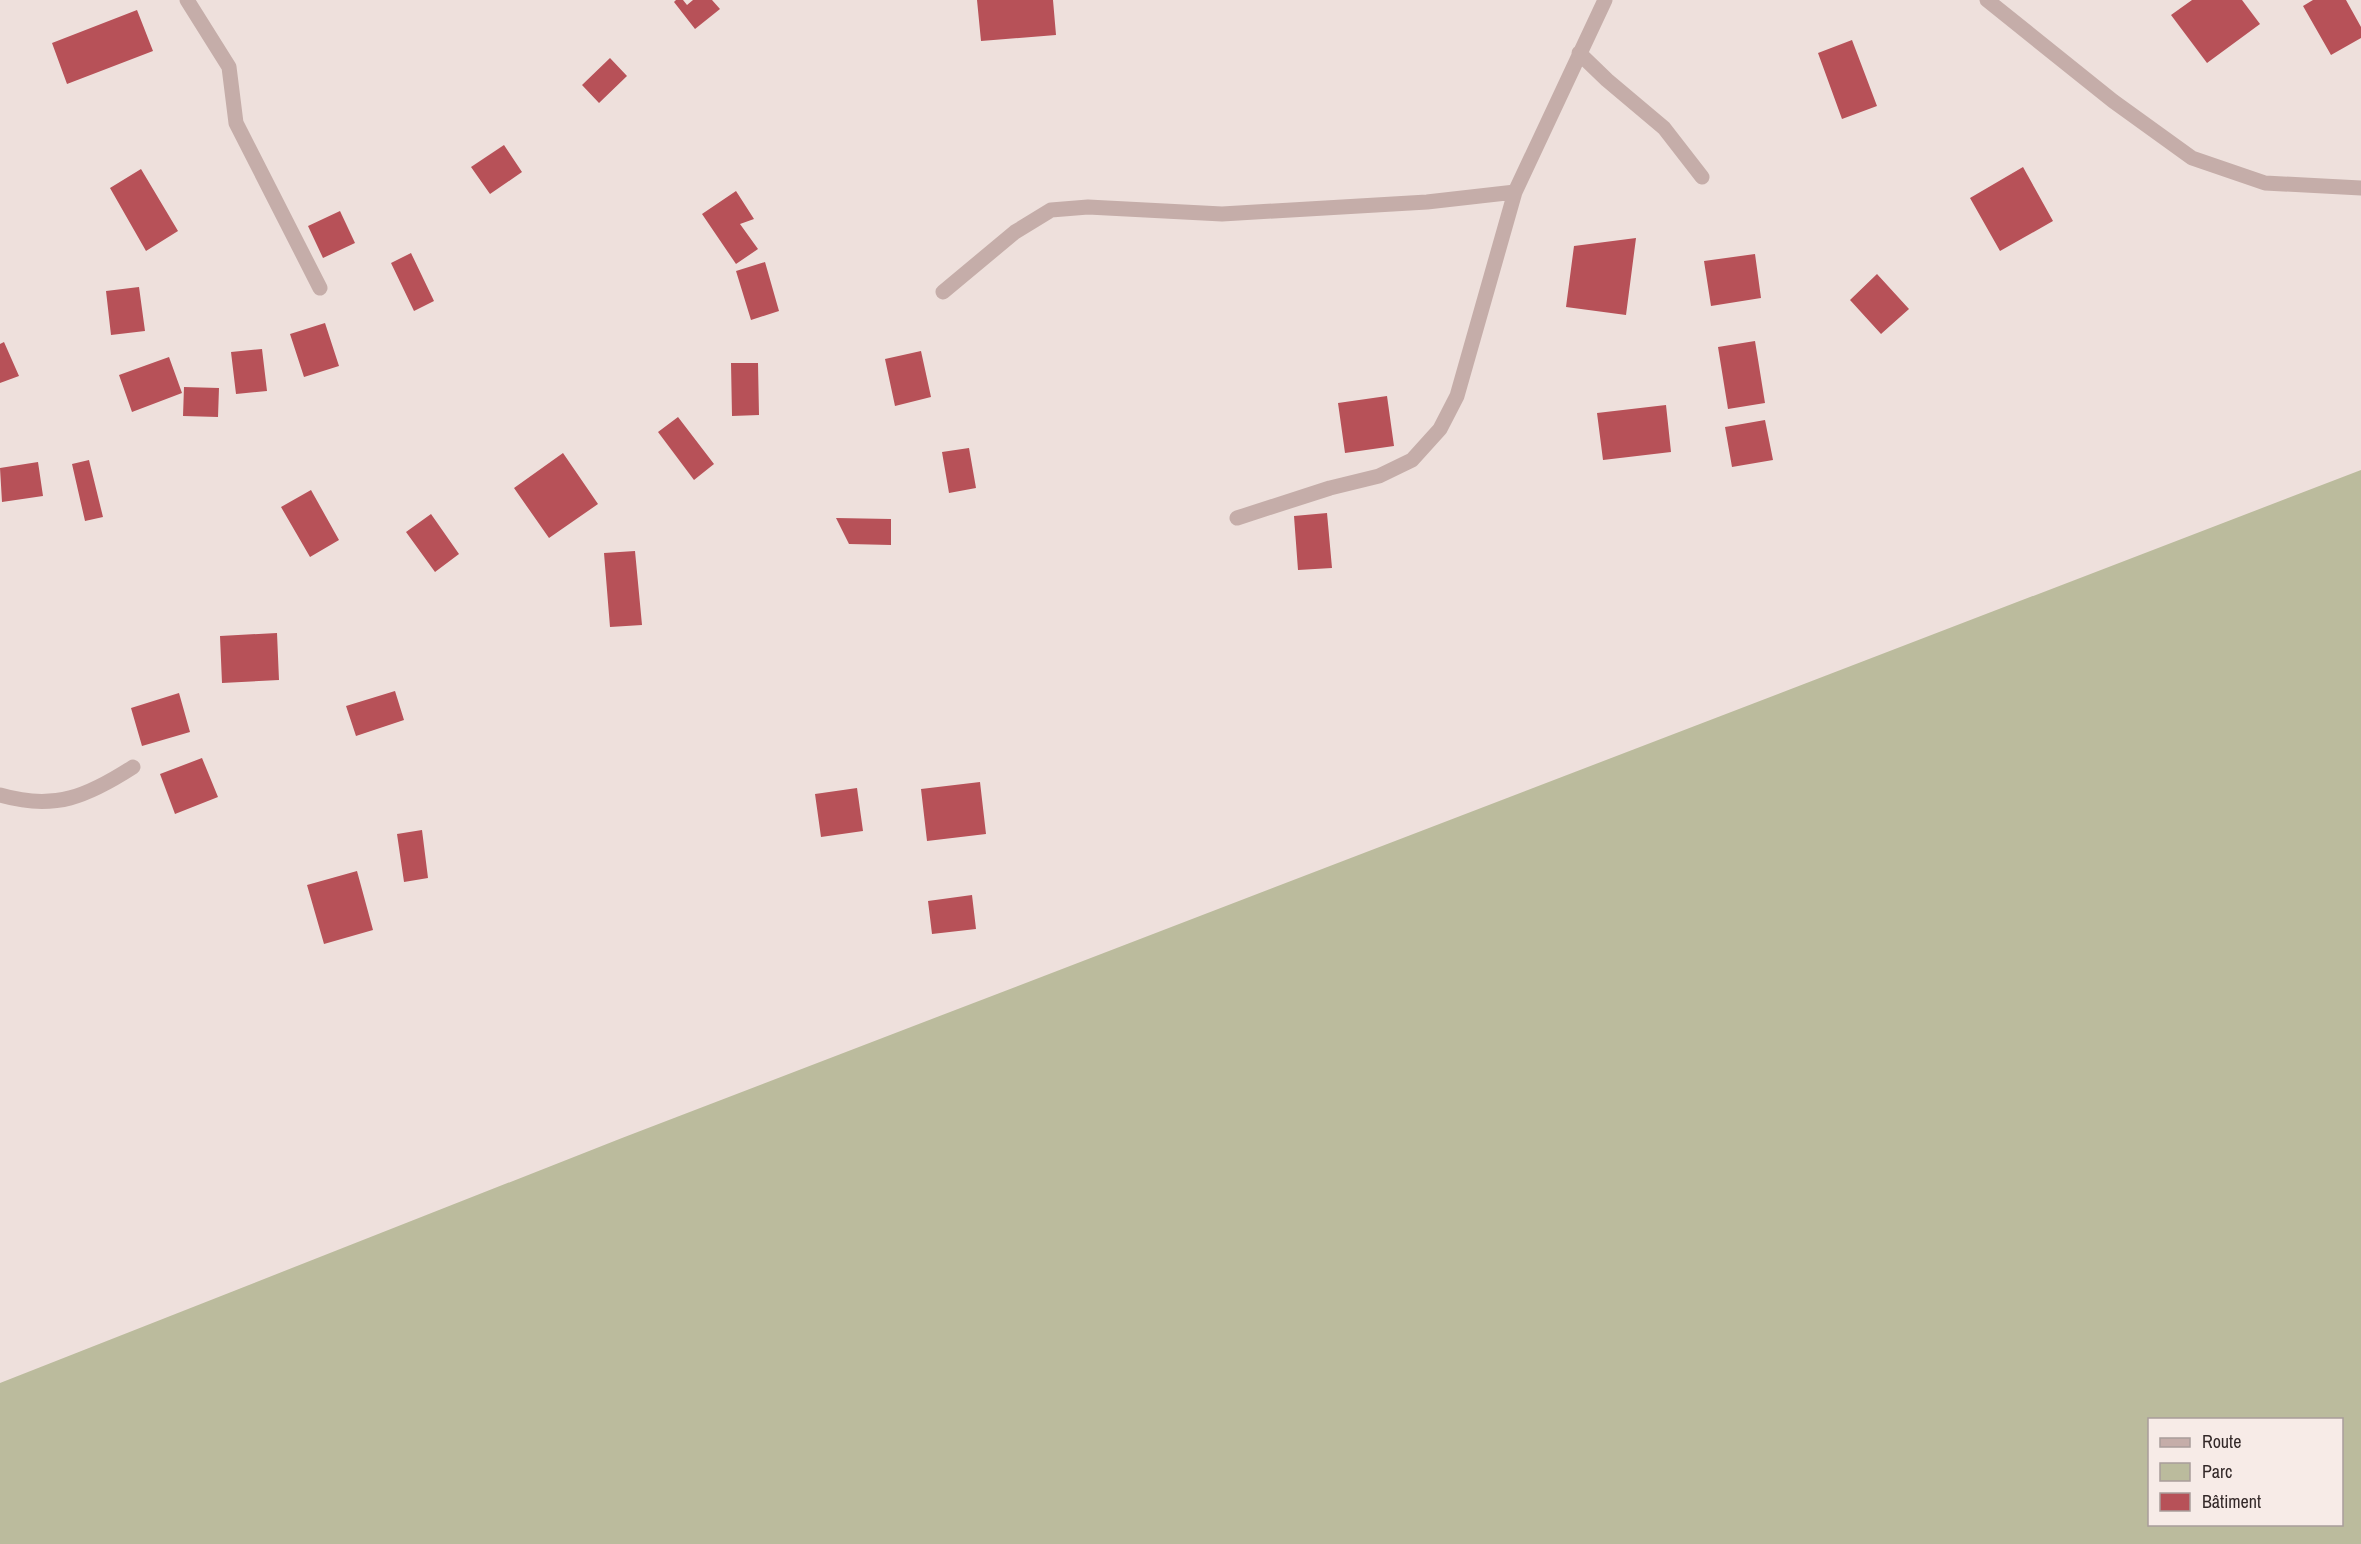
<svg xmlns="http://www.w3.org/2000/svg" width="2361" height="1544" viewBox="0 0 2361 1544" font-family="'Archivo Narrow',sans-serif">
  <rect width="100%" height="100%" fill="#eee0dc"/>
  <path fill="#bbbb9d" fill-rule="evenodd" d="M2361 470V1544H0V1383L622 1138ZM2150 1420H2342V1524H2150Z"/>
  <path fill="#b75158" d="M676 0H683L687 5 693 0H712L720 9 695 29 674 2Z
    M977 0H1053L1056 35 981 41Z
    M2192 0H2242L2260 24 2207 63 2171 15Z
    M2313 0H2346L2361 27V38L2331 55 2303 6Z
    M137 10 153 51 67 84 52 43Z
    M1852 40 1877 106 1842 119 1818 53Z
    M610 58 627 76 599 103 582 85Z
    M504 145 522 172 490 194 471 167Z
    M2023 167 2053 221 2000 251 1970 198Z
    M141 169 178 231 146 251 110 188Z
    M736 191 754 219 740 224 758 249 736 264 702 214Z
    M340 211 355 243 323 258 308 226Z
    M1636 238 1626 315 1566 307 1574 246Z
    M411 253 434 301 414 311 391 263Z
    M1755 254 1761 298 1711 306 1704 261Z
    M765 262 779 311 751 320 736 271Z
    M1877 274 1909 309 1881 334 1850 300Z
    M139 287 145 331 111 335 106 291Z
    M325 323 339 366 304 377 290 334Z
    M1755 341 1765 403 1728 409 1718 347Z
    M4 342 19 376 0 383V344Z
    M262 349 267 391 236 394 231 352Z
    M921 351 931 397 895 406 885 359Z
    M169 357 182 393 132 412 119 375Z
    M731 363H758L759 415 732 416Z
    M184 387 219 388 218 417 183 416Z
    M1387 396 1394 446 1345 453 1338 403Z
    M1666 405 1671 452 1603 460 1597 413Z
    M678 417 714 464 694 480 658 432Z
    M1765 420 1773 460 1732 467 1725 427Z
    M969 448 976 488 949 493 942 452Z
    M563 453 598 504 549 538 514 488Z
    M89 460 103 517 85 521 72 464Z
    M38 462 43 496 2 502 0 468Z
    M311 490 339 540 310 557 281 507Z
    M1327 513 1332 568 1298 570 1294 516Z
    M431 514 459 554 435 572 406 532Z
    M836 518 891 519V545L849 544Z
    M635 551 642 625 610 627 604 553Z
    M277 633 279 680 222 683 220 636Z
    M395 691 404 720 356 736 346 706Z
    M179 693 190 732 142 746 131 708Z
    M202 758 218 797 175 814 160 774Z
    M980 782 986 834 927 841 921 789Z
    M857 788 863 831 821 837 815 794Z
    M422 830 428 878 404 882 397 834Z
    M357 871 373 930 324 944 307 885Z
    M972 895 976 929 932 934 928 901Z"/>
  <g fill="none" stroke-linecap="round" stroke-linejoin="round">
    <path stroke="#c5ada9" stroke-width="15" d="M187 0 229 67 236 123 320 288
      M1987 0 2113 101 2192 158 2265 183 2361 188
      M1579 53 1607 80 1664 128 1702 177
      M943 292 1015 232 1051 210 1088 207 1222 214 1427 202 1515 192
      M1237 518 1330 488 1379 476 1412 460 1440 429 1457 396 1515 192 1605 0
      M0 795C55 811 88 796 133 767"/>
  </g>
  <rect x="2148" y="1418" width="195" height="108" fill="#f7ebe7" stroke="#a99d9b" stroke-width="1.5"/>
  <rect x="2160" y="1438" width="30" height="9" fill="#c5ada9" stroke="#a99d9b" stroke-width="1.5"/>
  <text x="2202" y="1448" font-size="18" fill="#332828">Route</text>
  <rect x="2160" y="1463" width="30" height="18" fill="#bbbb9d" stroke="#a99d9b" stroke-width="1.5"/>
  <text x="2202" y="1478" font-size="18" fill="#332828">Parc</text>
  <rect x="2160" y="1493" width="30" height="18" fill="#b75158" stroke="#a99d9b" stroke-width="1.5"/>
  <text x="2202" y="1508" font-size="18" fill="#332828">Bâtiment</text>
</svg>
